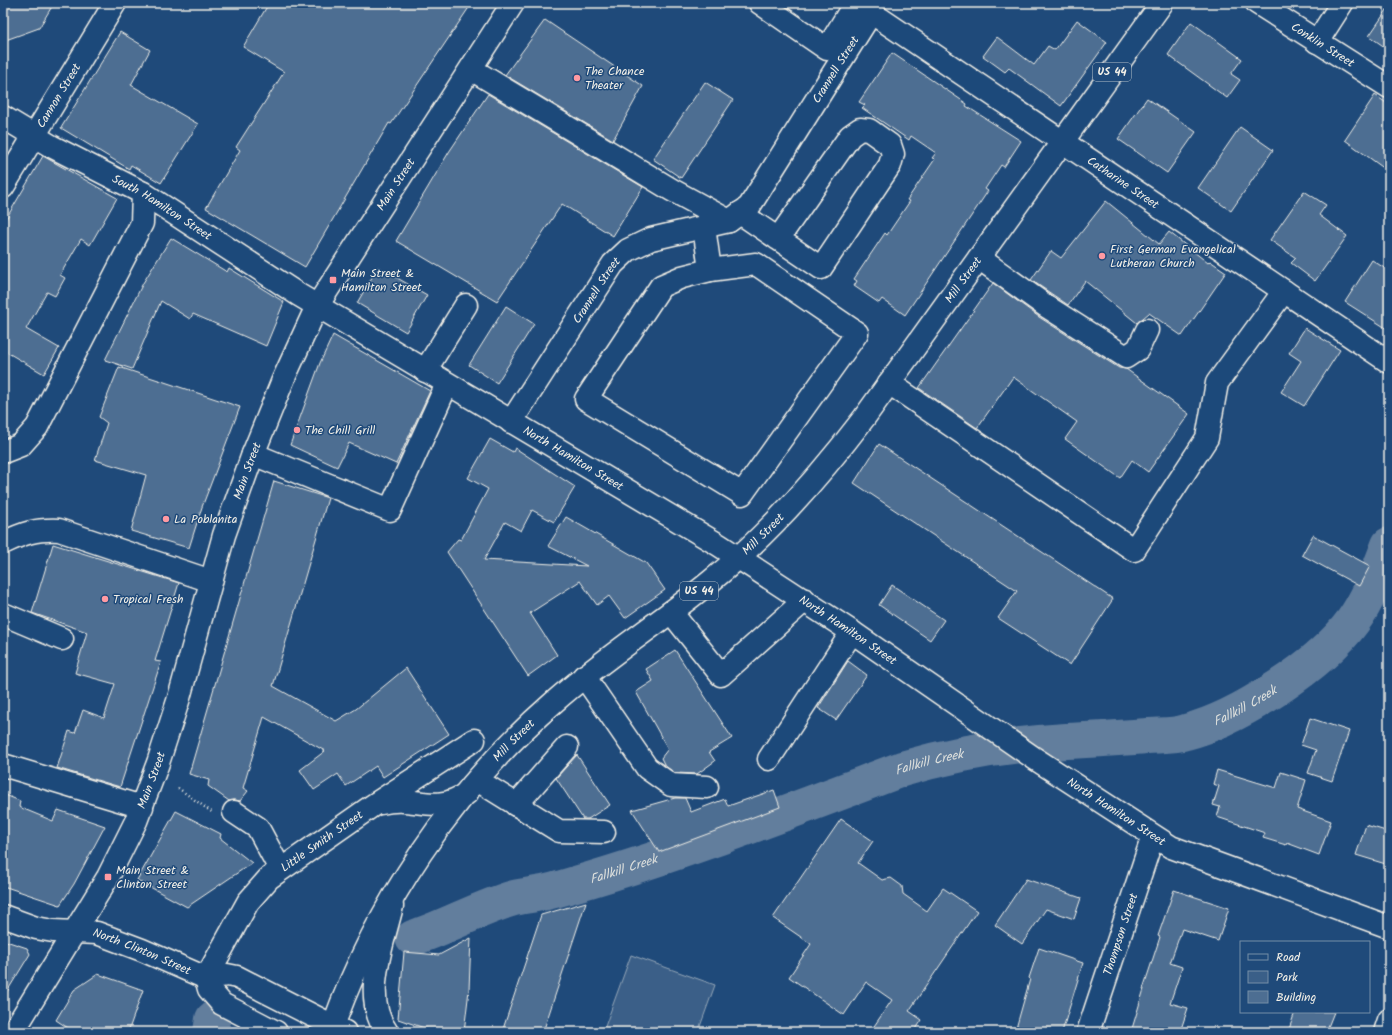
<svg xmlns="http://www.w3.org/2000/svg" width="1392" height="1035" viewBox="0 0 1392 1035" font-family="Kalam,sans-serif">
  <rect width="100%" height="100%" fill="#1f4a7a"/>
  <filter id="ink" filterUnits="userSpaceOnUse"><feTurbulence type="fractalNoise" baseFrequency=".025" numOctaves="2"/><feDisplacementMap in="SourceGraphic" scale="8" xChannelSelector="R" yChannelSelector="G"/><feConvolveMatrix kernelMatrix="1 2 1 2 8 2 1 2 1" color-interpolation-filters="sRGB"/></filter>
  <g filter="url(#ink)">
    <path fill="#3a5f88" stroke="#97a8b8" d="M631 955 715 985 698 1032H603Z"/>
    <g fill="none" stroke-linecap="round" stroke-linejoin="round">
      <g stroke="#627e9d" stroke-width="36">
        <path id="s1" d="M413 938C447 927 479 908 514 898 527 895 541 894 555 890 673 857 788 812 902 769 955 753 1011 744 1066 741 1093 740 1120 738 1147 736 1160 735 1174 736 1186 732 1238 719 1321 665 1353 621 1369 599 1379 571 1389 545"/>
        <path d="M211 1032 213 1019"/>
      </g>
    </g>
    <path fill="#4d6e92" stroke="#f4f1e8" d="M3 3H54L39 28 3 41Z
      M269 3H472L391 124 389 123 305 267 206 208 240 150 236 147 284 72 243 47Z
      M1389 7V50L1369 36Z
      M545 20 643 86 613 140 505 75Z
      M1077 20 1107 42 1061 106 1009 68 1005 72 983 56 997 37 1034 65 1048 46 1055 50Z
      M1191 22 1242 59 1231 74 1240 80 1227 98 1168 55Z
      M120 32 150 50 131 85 198 124 161 183 131 165 129 169 61 128Z
      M892 53 967 104 966 106 1021 141 1004 167 1001 165 985 189 988 191 905 315 882 299 879 303 854 286 857 281 854 279 885 233 887 235 910 201 907 200 935 159 932 158 936 153 911 136 909 140 862 108 865 105 859 102Z
      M705 82 733 100 681 178 653 159Z
      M488 94 643 187 613 236 562 204 497 301 396 241 449 152Z
      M1375 95 1389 105V172L1345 140Z
      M1147 98 1196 132 1167 173 1118 139Z
      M1240 127 1273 150 1231 211 1198 188Z
      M43 156 117 198 90 245 81 239 60 275 65 278 55 296 47 292 26 329 59 348 44 374 3 350V224Z
      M1304 191 1326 205 1319 215 1347 236 1315 281 1291 263 1296 258 1270 240Z
      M1106 201 1159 244 1169 232 1208 263 1210 261 1226 272 1182 336 1149 313 1137 323 1085 281 1068 305 1031 280 1051 251 1061 258Z
      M171 238 227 272 229 268 284 302 266 346 193 314 190 319 161 301 132 369 105 360 143 283Z
      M1372 260 1389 271V330L1345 302Z
      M378 267 427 295 406 332 357 303Z
      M993 283 1039 317 1119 368 1126 369 1189 414 1148 472 1132 460 1120 478 1065 439 1077 422 1013 377 977 428 919 388Z
      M506 306 534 324 497 383 469 365Z
      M1305 328 1340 350 1304 406 1281 392 1301 361 1289 353Z
      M333 335 430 391 396 464 349 443 337 467 290 445 320 363Z
      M119 367 240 407 202 507 189 548 131 531 146 475 95 460 107 423 99 417Z
      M490 439 513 452 515 448 575 487 554 522 532 510 521 531 505 522 484 560 587 566 548 546 566 517 646 563 665 590 625 618 609 596 597 605 580 581 530 613 557 655 528 676 447 552 458 539 461 540 488 489 468 478Z
      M879 444 1113 599 1070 665 998 618 1017 591 854 483Z
      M274 481 328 498 273 686 336 721 356 709 406 668 449 734 383 777 376 766 346 786 338 774 314 790 300 770 325 751 264 717 243 788 248 791 240 801 235 800 229 801 208 786 209 780 189 774Z
      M1313 535 1370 566 1359 586 1302 555Z
      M53 544 179 583 155 661 161 662 120 787 57 768 69 731 75 733 83 710 104 718 115 684 75 673 87 632 32 613Z
      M892 585 944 620 930 640 879 605Z
      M675 650 732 738 709 752 715 761 697 774 675 773 665 766 661 758 668 749 636 692 653 681 646 669Z
      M848 661 867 675 836 720 818 708Z
      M1310 718 1349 731 1332 781 1308 773 1316 750 1301 745Z
      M577 755 610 805 588 819H583L556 778Z
      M1217 770 1276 788 1281 772 1306 780 1297 809 1331 821 1319 855 1287 843 1286 845 1263 838 1265 833 1217 817 1220 807 1213 805 1219 786 1213 784Z
      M774 790 780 807 659 852 632 810 675 798H685L691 812 725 799 728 806Z
      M3 794 20 801 19 807 53 821 58 810 105 826 74 884 60 905 3 886Z
      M176 811 221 834 220 838 252 863 187 907 137 880Z
      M841 819 873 841 858 863 882 880 891 878 902 886 903 894 927 911 943 888 977 911 909 1011 922 1020 914 1032H870L892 1000 866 982 844 1015 789 977 811 944 773 918Z
      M1366 825 1389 832V865L1356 855Z
      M1026 879 1081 898 1074 919 1046 909 1022 944 995 925Z
      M1174 890 1229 908 1218 941 1182 929 1170 963 1182 967 1170 1003 1188 1008 1180 1032H1131L1144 989H1143L1160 937 1158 936Z
      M586 902 543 1032H502L541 915Z
      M471 938 469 990 464 1032H436L398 1019 404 952 439 955Z
      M3 940 27 948 30 954 3 998Z
      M1039 948 1083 963 1062 1032H1015L1030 979 1029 978Z
      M98 974 143 990 128 1032H74L56 1020 74 990Z
      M1295 1012H1334L1326 1032H1288Z"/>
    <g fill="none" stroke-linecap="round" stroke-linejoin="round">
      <g stroke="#f4f1e8" stroke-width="25">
        <g id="minor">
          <path d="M760 3 827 49 855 3"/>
          <path id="s2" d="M857 3 1389 362"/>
          <path id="s3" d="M1257 3 1389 87"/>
          <path d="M1317 42 1342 3"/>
          <path d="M471 69 672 190 729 221"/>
          <path id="s4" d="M3 117 51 146 143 193 299 295 719 545 852 632 1034 758 1171 847 1389 927"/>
          <path id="s5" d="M3 187 115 3"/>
          <path d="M740 213 821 268 890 165 893 154 890 145 869 130 860 129 850 136 778 239"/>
          <path d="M704 227 710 270"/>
          <path d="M979 258 1046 306 1126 357 1138 349 1147 330"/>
          <path d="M756 264 857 333 742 494 586 399 661 286 682 277 710 270Z"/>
          <path d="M425 371 466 305"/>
          <path d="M889 383 1134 550 1207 438 1217 383 1284 291"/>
          <path id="s6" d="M511 422 613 264 628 250 651 239 729 221 749 207 871 13"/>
          <path d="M3 452 21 445 37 427 142 223 143 193"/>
          <path d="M253 454 390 510 447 384"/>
          <path d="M3 543C24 533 35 529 59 530L211 581"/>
          <path d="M671 612 721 675 805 600"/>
          <path d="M3 614 62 639"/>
          <path d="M584 676 647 768 671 785 707 787"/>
          <path d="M769 759 852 632"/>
          <path d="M3 765 142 807"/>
          <path d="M477 780 559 831 604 832"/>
          <path d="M381 803C415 794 434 816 467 793"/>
          <path d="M516 805 567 747"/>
          <path d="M234 812 258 828 280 869"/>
          <path id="s7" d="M3 916 36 928 53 931 97 933 142 950 206 978 227 975 237 977 345 1032"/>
          <path id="s8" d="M206 978 248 902 269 878 372 806 474 740"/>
          <path d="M206 978 209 989 222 1004 276 1032"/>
          <path id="s9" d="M13 1032 108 877 136 821 158 763 179 698 224 535 253 454 283 380 317 306 513 3"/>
          <path d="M387 1032C361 998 383 944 392 906"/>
          <path id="s10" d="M1088 1032 1153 836"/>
          <path d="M1385 1032 1389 1020"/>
        </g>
      </g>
      <g stroke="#f4f1e8" stroke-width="25">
        <g id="highway">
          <path id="s11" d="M331 1032C375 906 453 790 554 702 603 658 660 623 711 581 769 534 819 477 864 418L1162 3"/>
        </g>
      </g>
      <path stroke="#f4f1e8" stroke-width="2.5" stroke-dasharray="1 3" stroke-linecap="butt" d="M178 788 213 813"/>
      <use href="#minor" stroke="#1f4a7a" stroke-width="22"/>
      <use href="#highway" stroke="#1f4a7a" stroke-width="22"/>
    </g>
  </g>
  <g fill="#ff9aa2" stroke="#1f4a7a" stroke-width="1.5">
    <circle cx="577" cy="78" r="4"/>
    <circle cx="1102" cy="256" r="4"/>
    <rect x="329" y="276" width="8" height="8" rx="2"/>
    <circle cx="297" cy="430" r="4"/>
    <circle cx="166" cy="519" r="4"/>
    <circle cx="105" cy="599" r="4"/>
    <rect x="104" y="873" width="8" height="8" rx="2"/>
  </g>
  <g text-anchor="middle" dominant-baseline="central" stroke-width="3" stroke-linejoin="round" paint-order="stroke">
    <g fill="#1f4a7a" stroke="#b4bfc7" stroke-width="1">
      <rect x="1093" y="63" width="38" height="18" rx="3"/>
      <rect x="680" y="582" width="38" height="18" rx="3"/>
    </g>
    <g font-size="11" font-weight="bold" fill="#f4f1e8">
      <text x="1112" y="72">US 44</text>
      <text x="699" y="591">US 44</text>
    </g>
    <g font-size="12" fill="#f4f1e8" stroke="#1f4a7a">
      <text stroke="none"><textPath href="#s3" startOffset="78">Conklin Street</textPath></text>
      <text stroke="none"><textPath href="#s6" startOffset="501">Crannell Street</textPath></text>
      <text stroke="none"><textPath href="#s5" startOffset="107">Cannon Street</textPath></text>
      <text stroke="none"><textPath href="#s2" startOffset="321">Catharine Street</textPath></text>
      <text stroke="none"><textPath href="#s9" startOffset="936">Main Street</textPath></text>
      <text stroke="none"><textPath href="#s4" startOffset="183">South Hamilton Street</textPath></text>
      <text stroke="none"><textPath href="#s11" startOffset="995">Mill Street</textPath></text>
      <text stroke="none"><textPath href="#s6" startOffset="157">Crannell Street</textPath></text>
      <text stroke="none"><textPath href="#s4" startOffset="665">North Hamilton Street</textPath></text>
      <text stroke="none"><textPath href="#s9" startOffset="612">Main Street</textPath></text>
      <text stroke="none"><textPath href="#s11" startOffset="671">Mill Street</textPath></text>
      <text stroke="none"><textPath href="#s4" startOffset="989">North Hamilton Street</textPath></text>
      <text stroke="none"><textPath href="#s11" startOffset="347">Mill Street</textPath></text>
      <text stroke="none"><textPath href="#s9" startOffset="288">Main Street</textPath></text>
      <text stroke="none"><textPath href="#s4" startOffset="1313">North Hamilton Street</textPath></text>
      <text stroke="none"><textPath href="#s8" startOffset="183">Little Smith Street</textPath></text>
      <text stroke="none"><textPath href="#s10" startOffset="103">Thompson Street</textPath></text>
      <text stroke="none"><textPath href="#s7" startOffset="145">North Clinton Street</textPath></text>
    </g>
    <g font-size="12" fill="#f4f1e8" stroke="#1f4a7a" text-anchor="start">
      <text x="585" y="71">The Chance<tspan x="585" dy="14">Theater</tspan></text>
      <text x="1110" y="249">First German Evangelical<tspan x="1110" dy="14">Lutheran Church</tspan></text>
      <text x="341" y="273">Main Street &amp;<tspan x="341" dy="14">Hamilton Street</tspan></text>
      <text x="305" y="430">The Chill Grill</text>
      <text x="174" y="519">La Poblanita</text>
      <text x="113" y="599">Tropical Fresh</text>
      <text x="116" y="870">Main Street &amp;<tspan x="116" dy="14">Clinton Street</tspan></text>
    </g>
    <g font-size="13" font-style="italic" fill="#dee0dd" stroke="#1f4a7a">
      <text stroke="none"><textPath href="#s1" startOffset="870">Fallkill Creek</textPath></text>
      <text stroke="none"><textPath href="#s1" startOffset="546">Fallkill Creek</textPath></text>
      <text stroke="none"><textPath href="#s1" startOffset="222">Fallkill Creek</textPath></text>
    </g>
  </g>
  <rect width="1392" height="1035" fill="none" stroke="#1f4a7a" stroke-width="16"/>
  <rect x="8" y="8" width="1376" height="1019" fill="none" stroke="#f4f1e8" stroke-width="1.5" filter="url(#ink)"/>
  <rect x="1240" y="941" width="130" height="72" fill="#1f4a7a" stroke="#748da6"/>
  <rect x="1248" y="954" width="20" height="6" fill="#1f4a7a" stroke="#748da6"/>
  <text x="1276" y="961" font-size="12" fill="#f4f1e8">Road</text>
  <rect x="1248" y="971" width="20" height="12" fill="#3a5f88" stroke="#748da6"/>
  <text x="1276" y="981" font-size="12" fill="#f4f1e8">Park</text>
  <rect x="1248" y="991" width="20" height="12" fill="#4d6e92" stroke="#748da6"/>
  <text x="1276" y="1001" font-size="12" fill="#f4f1e8">Building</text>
</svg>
